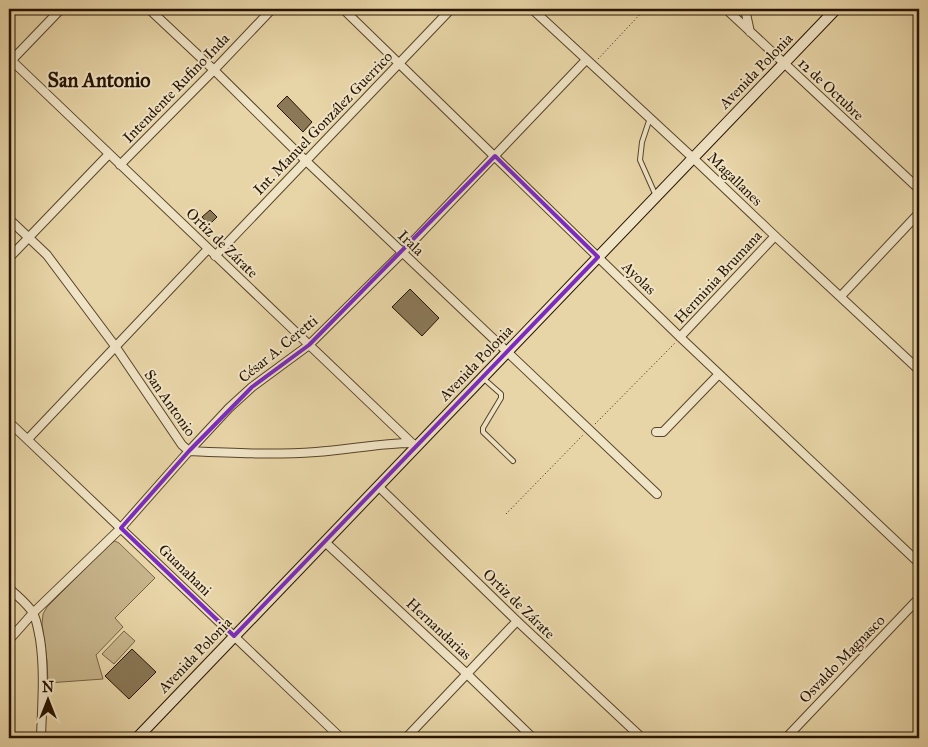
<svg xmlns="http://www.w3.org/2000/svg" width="928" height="747" viewBox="0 0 928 747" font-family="'IM FELL Great Primer',serif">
  <rect width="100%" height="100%" fill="#e8d5a7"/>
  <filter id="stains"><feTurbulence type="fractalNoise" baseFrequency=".004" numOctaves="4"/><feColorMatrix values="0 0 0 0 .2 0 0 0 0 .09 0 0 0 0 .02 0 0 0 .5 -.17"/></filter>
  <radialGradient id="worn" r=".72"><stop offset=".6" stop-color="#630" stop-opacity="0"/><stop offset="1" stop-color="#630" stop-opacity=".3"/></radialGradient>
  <path fill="#c7b48b" stroke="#766446" d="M115 541 119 543 155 578 115 618 123 627 96 655 103 679 48 683 47 661 42 624 43 614 47 607 111 543Z
    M124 631 135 641 114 664 102 654Z"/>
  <path fill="#8a7857" stroke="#251300" d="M287 96 312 122 303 132 277 106Z
    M210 210 217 217 209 225 202 217Z
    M410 289 439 318 422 336 392 307Z
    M132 649 156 672 129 699 105 676Z"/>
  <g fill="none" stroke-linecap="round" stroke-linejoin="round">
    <g stroke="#56442a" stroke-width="6">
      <path id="lane" d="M650 118 642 142 640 160 656 196
        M484 379 501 394V398L483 428V432L513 461"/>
    </g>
    <g stroke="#56442a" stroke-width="10">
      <path id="street" d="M149 9 214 70 305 160 657 494
        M343 9 680 337 919 563
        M532 9 693 158 775 236 919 370
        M726 9 919 189
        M745 9 750 32
        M9 58 416 447
        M9 63 61 9
        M120 165 214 70 272 9
        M9 219 47 255 115 346 182 445 189 451C231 453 273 455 316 452 348 450 379 443 412 443
        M215 256 451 9
        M9 258 109 154
        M841 296 919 213
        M680 337 775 236
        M9 422 341 738
        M656 432H663L719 374
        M28 439 208 249
        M379 487 517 621 642 738
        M325 542 467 674 533 738
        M9 588C17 596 27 603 33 613 37 620 38 630 40 639 45 672 42 705 41 738
        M9 640 33 613 121 528 189 451 229 408 252 387 309 345 402 253 586 60
        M406 738 517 621
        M786 738 919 598"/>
    </g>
    <g stroke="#251300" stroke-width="12">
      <path id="secondary" d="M137 738 836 9"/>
    </g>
    <path stroke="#251300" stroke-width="1" stroke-dasharray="1 2.5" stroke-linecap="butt" d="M598 59 645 9
      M595 424 675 343
      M506 514 583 435"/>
    <use href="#lane" stroke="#f0e4c6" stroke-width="4"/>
    <use href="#street" stroke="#f0e4c6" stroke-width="8"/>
    <use href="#secondary" stroke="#f0e4c6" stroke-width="10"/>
  </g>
  <path fill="none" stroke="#7b2cbf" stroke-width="4" stroke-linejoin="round" d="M495 156 598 257 234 636 121 528 189 451 252 387 309 345Z"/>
  <g text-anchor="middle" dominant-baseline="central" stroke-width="4" stroke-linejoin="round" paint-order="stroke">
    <g font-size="15" fill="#251300" stroke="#f0e4c6">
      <text transform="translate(756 71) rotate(-46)">Avenida Polonia</text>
      <text transform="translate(176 88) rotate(-46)">Intendente Rufino Inda</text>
      <text transform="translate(831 89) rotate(43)">12 de Octubre</text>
      <text transform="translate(323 123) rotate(-46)">Int. Manuel González Guerrico</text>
      <text transform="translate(735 179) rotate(44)">Magallanes</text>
      <text transform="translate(222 243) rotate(44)">Ortiz de Zárate</text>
      <text transform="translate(411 243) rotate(43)">Irala</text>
      <text transform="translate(718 277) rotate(-47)">Herminia Brumana</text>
      <text transform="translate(639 278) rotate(44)">Ayolas</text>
      <text transform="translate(278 349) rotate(-39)">César A. Ceretti</text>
      <text transform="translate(476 363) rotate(-46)">Avenida Polonia</text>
      <text transform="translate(170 403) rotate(55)">San Antonio</text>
      <text transform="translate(185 570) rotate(44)">Guanahani</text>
      <text transform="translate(519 604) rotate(44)">Ortiz de Zárate</text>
      <text transform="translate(439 629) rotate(43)">Hernandarias</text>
      <text transform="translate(195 655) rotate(-46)">Avenida Polonia</text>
      <text transform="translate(842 659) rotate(-46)">Osvaldo Magnasco</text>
    </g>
    <g font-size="20" font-weight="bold" fill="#251300" stroke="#f0e4c6">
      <text x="99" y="80">San Antonio</text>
    </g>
  </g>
  <rect width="928" height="747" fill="none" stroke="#e8d5a7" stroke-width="30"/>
  <rect x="10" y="10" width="908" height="727" fill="none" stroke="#251300" stroke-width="2.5"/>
  <rect x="15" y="15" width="898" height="717" fill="none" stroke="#251300"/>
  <g transform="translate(48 700)" stroke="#f0e4c6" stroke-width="4" paint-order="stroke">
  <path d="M0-4L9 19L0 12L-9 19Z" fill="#251300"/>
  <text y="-8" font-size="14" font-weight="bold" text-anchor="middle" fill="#251300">N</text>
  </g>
  <rect width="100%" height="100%" filter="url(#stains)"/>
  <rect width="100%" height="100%" fill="url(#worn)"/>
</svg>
